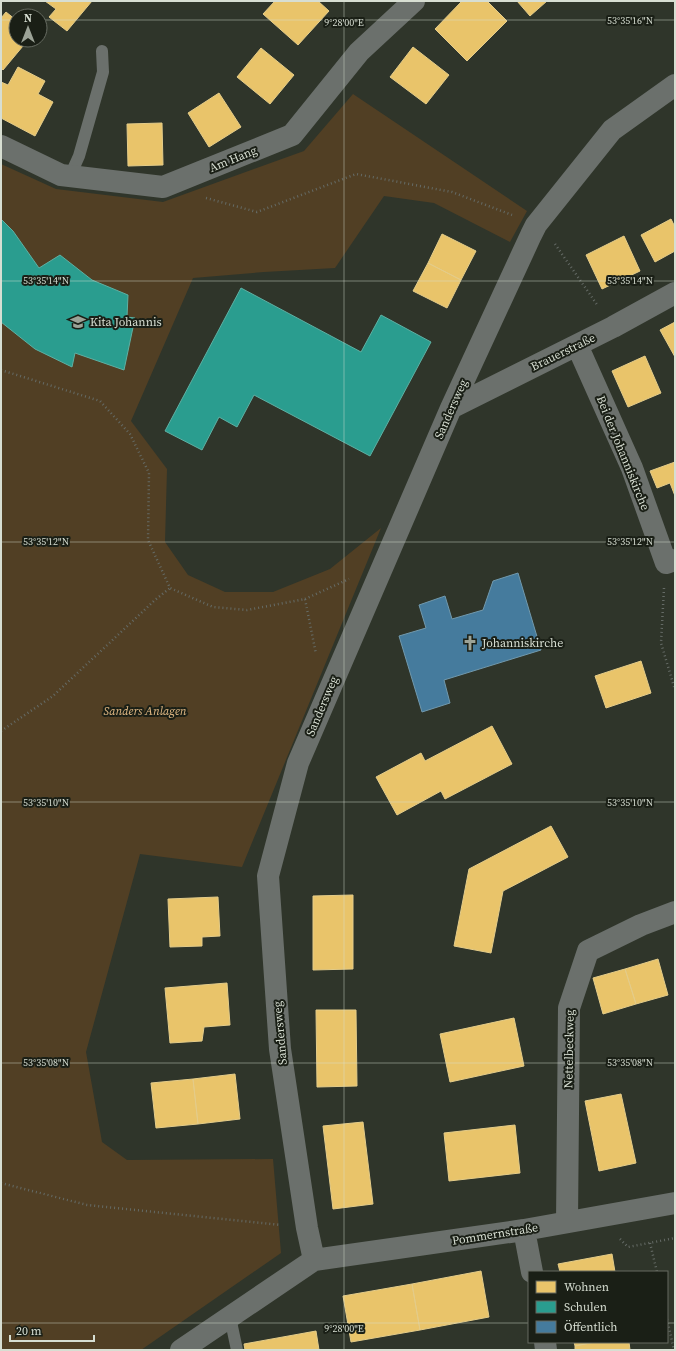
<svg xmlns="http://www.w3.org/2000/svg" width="676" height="1351" viewBox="0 0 676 1351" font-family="'Source Serif 4',serif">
  <rect width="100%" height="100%" fill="#2f352a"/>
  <path fill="#513f24" d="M353 94 527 211 510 242 434 203 384 196 335 268 264 272 193 278 131 421 167 469 165 542 188 575 225 592H273L330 569 381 528 242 867 140 854 86 1052 102 1142 127 1160 273 1159 281 1253 141 1350H1V164L56 189 163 202 304 151Z"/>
  <path fill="#e9c46a" stroke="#e4cc89" d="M45 1H92L67 31 49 17 56 9Z
    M275 1H318L329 11 298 45 263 14Z
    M462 1H487L507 21 467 61 435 29Z
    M517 1H547L530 16Z
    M6 12 16 20V40H28L3 70 1 68V18Z
    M413 47 449 75 426 104 390 77Z
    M261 48 294 75 270 104 237 77Z
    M18 67 45 81 38 94 53 102 35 136 1 118V82L8 85Z
    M219 93 241 127 209 147 188 113Z
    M162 123 163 165 128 166 127 124Z
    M671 219 675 227V251L655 262 641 235Z
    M442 234 476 251 461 280 428 263Z
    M624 236 640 271 602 289 586 255Z
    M428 263 461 280 447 308 413 291Z
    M675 322V357L660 330Z
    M645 356 661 393 628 407 612 371Z
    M675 462V496L670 483 657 488 650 471Z
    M641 661 651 693 606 708 595 676Z
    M492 726 512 764 445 799 441 791 397 815 376 777 421 753 425 761Z
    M551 826 568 857 503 891 491 953 454 946 469 869Z
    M353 895V969L313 970V896Z
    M218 897 220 936 202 937V946L170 947 168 899Z
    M658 959 668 995 636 1004 625 969Z
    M625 969 636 1004 603 1014 593 978Z
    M227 983 230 1025 204 1027 202 1041 170 1043 165 988Z
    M316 1010H356L357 1086 317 1087Z
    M514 1018 524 1066 450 1082 440 1034Z
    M235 1074 240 1119 198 1124 193 1079Z
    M193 1079 198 1124 156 1128 151 1083Z
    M621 1094 636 1163 599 1171 585 1101Z
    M363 1122 373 1204 333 1209 323 1126Z
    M515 1125 520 1173 449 1181 444 1133Z
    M612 1254 615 1272H560L558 1264Z
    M481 1271 489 1317 420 1330 412 1284Z
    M412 1284 420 1330 351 1342 343 1296Z
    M316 1331 319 1350H245L244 1344Z
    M574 1342H595L575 1346Z
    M595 1342H629L630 1350H575V1346Z"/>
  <path fill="#2a9d8f" stroke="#5eb0a3" d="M1 219 13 231 39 268 60 255 92 280 128 295 127 317 135 318 124 370 75 353 72 367 35 349 1 322Z
    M241 288 361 352 381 315 431 342 370 456 254 395 237 427 219 417 202 450 165 431Z"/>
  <path fill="#457b9d" stroke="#7199ad" d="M518 573 541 650 444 680 450 703 422 712 399 636 426 628 419 605 445 596 452 619 483 610 493 581Z"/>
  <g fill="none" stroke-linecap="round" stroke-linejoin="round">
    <path stroke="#656b66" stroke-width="2.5" stroke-dasharray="1 3" stroke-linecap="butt" d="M206 198 257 212 356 174 452 192 512 215
      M555 244 598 306
      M1 370 100 401 130 434 149 473 148 540 170 588 213 607 247 610 305 599 316 654
      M664 588 661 643 675 690
      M305 599 349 579
      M1 731 53 696 155 600 170 588
      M1 1183 87 1205 281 1225
      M620 1239 628 1247 675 1238
      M650 1243 657 1272
      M667 1319 674 1350"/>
    <path stroke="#6b706c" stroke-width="12" d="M70 176 79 156 103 72 102 51
      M230 1317 237 1350"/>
    <path stroke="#6b706c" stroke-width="22" d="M1 146 61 175 163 187 292 135 359 52 414 1
      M577 345 632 468 666 563 675 560
      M451 408 613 327 675 293
      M567 1222 569 1008 588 951 641 925 675 912
      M524 1230 532 1272
      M314 1260 307 1228 280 1049 268 876 298 763 451 408 531 235 536 225 612 130 675 85
      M545 1342 546 1350
      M181 1350 314 1260 524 1230 675 1203"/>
  </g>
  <path fill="none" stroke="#d7ded2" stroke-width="1" stroke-opacity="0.45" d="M344 1V1350M1 20H16M40 20H675M1 281H675M1 542H675M1 802H675M1 1063H675M1 1323H529M667 1323H675"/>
  <defs>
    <g id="school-bare" transform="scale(1.2)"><path d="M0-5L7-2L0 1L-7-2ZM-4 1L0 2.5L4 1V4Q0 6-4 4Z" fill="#9ca397" stroke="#1a1f16" stroke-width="2.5" paint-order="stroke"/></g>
    <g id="church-bare" transform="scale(1.2)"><path d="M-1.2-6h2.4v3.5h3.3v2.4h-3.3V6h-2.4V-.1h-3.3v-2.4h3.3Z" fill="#9ca397" stroke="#1a1f16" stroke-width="2.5" paint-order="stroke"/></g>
  </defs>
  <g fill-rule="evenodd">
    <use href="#school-bare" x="78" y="322"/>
    <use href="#church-bare" x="470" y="643"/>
  </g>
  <g text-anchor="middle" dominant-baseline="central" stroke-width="4" stroke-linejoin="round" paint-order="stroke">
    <g font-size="12" fill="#d7ded2" stroke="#1a1f16">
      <text transform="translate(233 159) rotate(-22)">Am Hang</text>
      <text transform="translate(563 352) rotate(-26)">Brauerstraße</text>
      <text transform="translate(451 409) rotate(-66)">Sandersweg</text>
      <text transform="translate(623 453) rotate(68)">Bei der Johanniskirche</text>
      <text transform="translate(322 706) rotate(-67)">Sandersweg</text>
      <text transform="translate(280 1033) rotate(-95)">Sandersweg</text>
      <text transform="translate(569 1049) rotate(-89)">Nettelbeckweg</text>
      <text transform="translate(495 1234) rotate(-9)">Pommernstraße</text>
    </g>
    <g font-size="12" fill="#d7ded2" stroke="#1a1f16" text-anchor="start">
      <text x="90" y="322">Kita Johannis</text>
      <text x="482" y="643">Johanniskirche</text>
    </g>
    <g font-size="12" font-style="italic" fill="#e3ba85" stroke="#1a1f16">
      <text x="145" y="711">Sanders Anlagen</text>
    </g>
  </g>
  <g font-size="10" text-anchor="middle" fill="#d7ded2" stroke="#1a1f16" stroke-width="4" stroke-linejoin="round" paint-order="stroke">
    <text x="630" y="24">53°35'16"N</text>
    <text x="344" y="26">9°28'00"E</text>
    <text x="46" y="284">53°35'14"N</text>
    <text x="630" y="284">53°35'14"N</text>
    <text x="46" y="545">53°35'12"N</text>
    <text x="630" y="545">53°35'12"N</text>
    <text x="46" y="806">53°35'10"N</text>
    <text x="630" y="806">53°35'10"N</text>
    <text x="46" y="1066">53°35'08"N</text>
    <text x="630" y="1066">53°35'08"N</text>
    <text x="344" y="1332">9°28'00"E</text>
  </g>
  <rect width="676" height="1351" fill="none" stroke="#d7ded2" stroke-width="4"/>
  <rect x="528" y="1271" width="140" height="72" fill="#1a1f16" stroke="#666b61"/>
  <rect x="536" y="1281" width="20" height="12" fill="#e9c46a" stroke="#666b61"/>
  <text x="564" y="1291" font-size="12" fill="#d7ded2">Wohnen</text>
  <rect x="536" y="1301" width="20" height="12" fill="#2a9d8f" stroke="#666b61"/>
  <text x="564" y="1311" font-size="12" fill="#d7ded2">Schulen</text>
  <rect x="536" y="1321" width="20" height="12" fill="#457b9d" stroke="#666b61"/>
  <text x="564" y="1331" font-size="12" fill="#d7ded2">Öffentlich</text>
  <g transform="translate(28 28)"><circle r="19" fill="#1a1f16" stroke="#666b61"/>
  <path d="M0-3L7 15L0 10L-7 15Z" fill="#9ca397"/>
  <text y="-6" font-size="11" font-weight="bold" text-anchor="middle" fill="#d7ded2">N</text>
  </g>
  <path d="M10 1335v6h84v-6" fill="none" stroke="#d7ded2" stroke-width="2"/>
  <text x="16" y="1335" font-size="12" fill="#d7ded2" stroke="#1a1f16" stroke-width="3" paint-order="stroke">20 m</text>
</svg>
